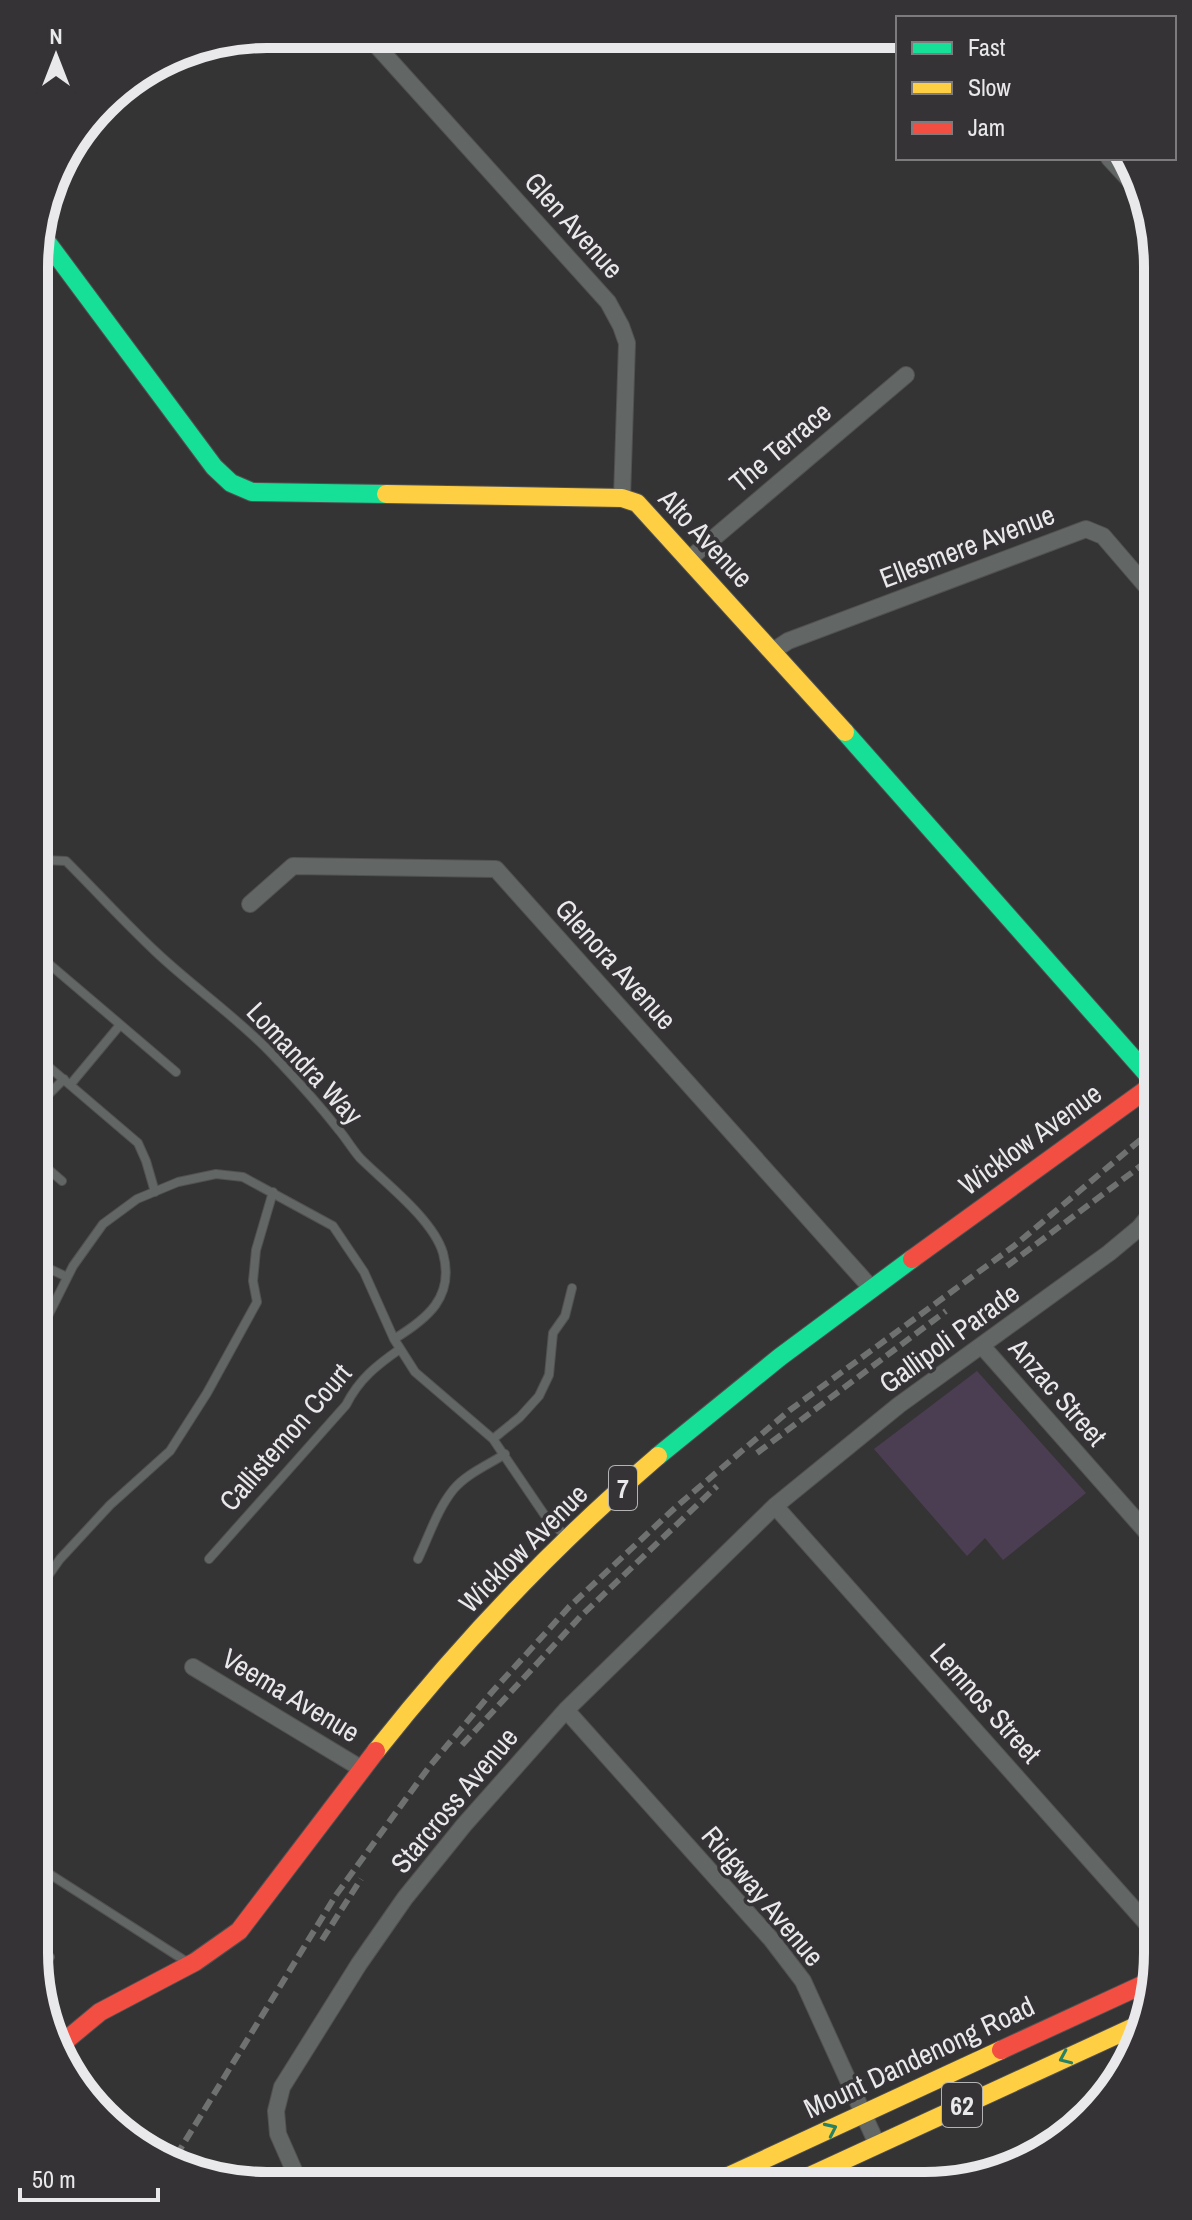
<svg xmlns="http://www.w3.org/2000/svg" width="1192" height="2220" viewBox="0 0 1192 2220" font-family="'Archivo Narrow',sans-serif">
  <rect width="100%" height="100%" fill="#353435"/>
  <path fill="#4c3e52" d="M977 1371 1086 1493 1003 1560 985 1538 967 1556 874 1449Z"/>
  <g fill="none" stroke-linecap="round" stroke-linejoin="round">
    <g stroke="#525152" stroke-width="10">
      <path id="lane" d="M35 866 44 860 66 861C96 891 125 923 156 952 192 986 234 1015 270 1052 293 1076 317 1102 338 1129 346 1138 352 1149 360 1158 384 1182 433 1219 443 1253 455 1297 427 1319 394 1339
        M35 952 176 1072
        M35 1055 138 1143 146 1161 155 1192
        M70 1085 120 1025
        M35 1108 64 1079
        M35 1143 40 1162 62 1181
        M35 1262 67 1277
        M35 1366 47 1318 73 1266 103 1224 137 1199 178 1182 216 1174 243 1177 333 1226 364 1272 394 1339 415 1372 493 1439 548 1520 565 1535
        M493 1439 520 1417 539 1396 549 1375 553 1333 565 1316 572 1288
        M209 1559 346 1405C359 1379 377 1365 400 1349
        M418 1559C429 1536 437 1510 453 1490 466 1474 488 1465 505 1454
        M34 1596 60 1559 110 1505 170 1451 207 1393 257 1302 253 1281 256 1250 273 1192
        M37 1866 187 1962
        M34 1951 50 1957"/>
    </g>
    <g stroke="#525152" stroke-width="18">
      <path id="street" d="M367 35 608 302 621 326 627 343 622 498
        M1109 158 1147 199
        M689 559 906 375
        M773 651 788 641 1086 529 1103 536 1158 600
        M250 904 293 866 496 869 872 1289
        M982 1346 1158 1545
        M775 1506 1157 1935
        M1143 1528 1158 1516
        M193 1667 362 1769
        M566 1710 771 1939 803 1981 877 2144
        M300 2184 278 2134 276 2111 282 2087 359 1964 405 1898 464 1825 566 1710 775 1506 899 1405 1109 1253 1139 1228 1153 1211"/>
    </g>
    <g stroke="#525152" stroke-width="20">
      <path id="fast" d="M38 230 214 467 231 483 252 492 386 494
        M845 732 1155 1083
        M658 1456 780 1357 912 1259"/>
    </g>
    <g stroke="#525152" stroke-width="20">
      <path id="slow" d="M386 494 622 498 637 503 845 732
        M376 1751C460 1645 555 1544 658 1456
        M709 2185 1001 2050
        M788 2186 1136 2026"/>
    </g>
    <g stroke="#525152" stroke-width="20">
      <path id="jam" d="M912 1259 1158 1081
        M59 2046 100 2012 195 1962 239 1931 376 1751
        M1001 2050 1153 1980"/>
    </g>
    <use href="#lane" stroke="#626665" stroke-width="8"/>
    <use href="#street" stroke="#626665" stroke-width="16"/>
    <use href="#fast" stroke="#16e098" stroke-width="18"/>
    <use href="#slow" stroke="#ffcf43" stroke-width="18"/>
    <use href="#jam" stroke="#f24e42" stroke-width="18"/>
    <path stroke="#6f7171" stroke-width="6" stroke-dasharray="12 6" stroke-linecap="butt" d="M1007 1266 1158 1153
      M757 1453 946 1311
      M462 1745 580 1617 717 1486
      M322 1940 361 1879
      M176 2156 336 1895 429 1767 492 1692 569 1607 677 1506 790 1410 1014 1246 1158 1125"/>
  </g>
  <defs><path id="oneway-chevron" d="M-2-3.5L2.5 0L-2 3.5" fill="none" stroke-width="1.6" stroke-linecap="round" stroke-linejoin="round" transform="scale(2)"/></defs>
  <g stroke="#278162">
    <use href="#oneway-chevron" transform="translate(1065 2058) rotate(156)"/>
    <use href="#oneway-chevron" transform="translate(831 2129) rotate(-25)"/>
  </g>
  <g text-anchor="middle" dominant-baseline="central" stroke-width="7" stroke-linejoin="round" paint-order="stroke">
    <g fill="#353336" stroke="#b3b2b4" stroke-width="2">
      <rect x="609" y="1466" width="28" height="44" rx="6"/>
      <rect x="942" y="2083" width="40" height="44" rx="6"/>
    </g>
    <g font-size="26" font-weight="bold" fill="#e9e8ea">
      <text x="623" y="1488">7</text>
      <text x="962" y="2105">62</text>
    </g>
    <g font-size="28" fill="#e9e8ea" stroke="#353336">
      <text transform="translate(574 225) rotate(48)">Glen Avenue</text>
      <text transform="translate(780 447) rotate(-40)">The Terrace</text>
      <text transform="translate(706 538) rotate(47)">Alto Avenue</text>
      <text transform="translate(967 546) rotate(-21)">Ellesmere Avenue</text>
      <text transform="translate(616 964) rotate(48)">Glenora Avenue</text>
      <text transform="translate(305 1063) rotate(47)">Lomandra Way</text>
      <text transform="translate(1030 1139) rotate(-36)">Wicklow Avenue</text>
      <text transform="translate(949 1338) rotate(-36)">Gallipoli Parade</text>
      <text transform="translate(1058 1392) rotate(49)">Anzac Street</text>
      <text transform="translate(285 1437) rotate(-49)">Callistemon Court</text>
      <text transform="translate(523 1548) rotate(-45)">Wicklow Avenue</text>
      <text transform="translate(291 1695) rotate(31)">Veema Avenue</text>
      <text transform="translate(986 1703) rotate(48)">Lemnos Street</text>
      <text transform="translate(454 1800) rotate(-50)">Starcross Avenue</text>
      <text transform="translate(763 1896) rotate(50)">Ridgway Avenue</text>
      <text transform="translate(919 2057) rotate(-25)">Mount Dandenong Road</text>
    </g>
  </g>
  <path d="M0 0H1192V2220H0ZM267 48H925A219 219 0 0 1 1144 267V1953A219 219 0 0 1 925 2172H267A219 219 0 0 1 48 1953V267A219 219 0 0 1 267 48Z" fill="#353336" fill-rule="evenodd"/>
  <path fill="none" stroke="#e9e8ea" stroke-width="10" d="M267 48H925A219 219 0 0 1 1144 267V1953A219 219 0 0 1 925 2172H267A219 219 0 0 1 48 1953V267A219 219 0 0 1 267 48Z"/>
  <rect x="896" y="16" width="280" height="144" fill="#353336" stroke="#7d7b7e" stroke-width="2"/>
  <rect x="912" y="42" width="40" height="12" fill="#16e098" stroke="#7d7b7e" stroke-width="2"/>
  <text x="968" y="56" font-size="24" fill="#e9e8ea">Fast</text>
  <rect x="912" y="82" width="40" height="12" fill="#ffcf43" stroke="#7d7b7e" stroke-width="2"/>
  <text x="968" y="96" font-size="24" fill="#e9e8ea">Slow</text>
  <rect x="912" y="122" width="40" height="12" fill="#f24e42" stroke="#7d7b7e" stroke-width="2"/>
  <text x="968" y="136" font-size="24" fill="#e9e8ea">Jam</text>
  <g transform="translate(56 56)" stroke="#353336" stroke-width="6" paint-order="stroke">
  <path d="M0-6L14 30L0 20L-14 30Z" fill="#e9e8ea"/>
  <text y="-12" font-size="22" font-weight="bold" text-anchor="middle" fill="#e9e8ea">N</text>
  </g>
  <path d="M20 2188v12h138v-12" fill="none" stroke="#e9e8ea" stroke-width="4"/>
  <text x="32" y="2188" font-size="24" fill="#e9e8ea" stroke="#353336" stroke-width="6" paint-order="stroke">50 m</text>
</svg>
